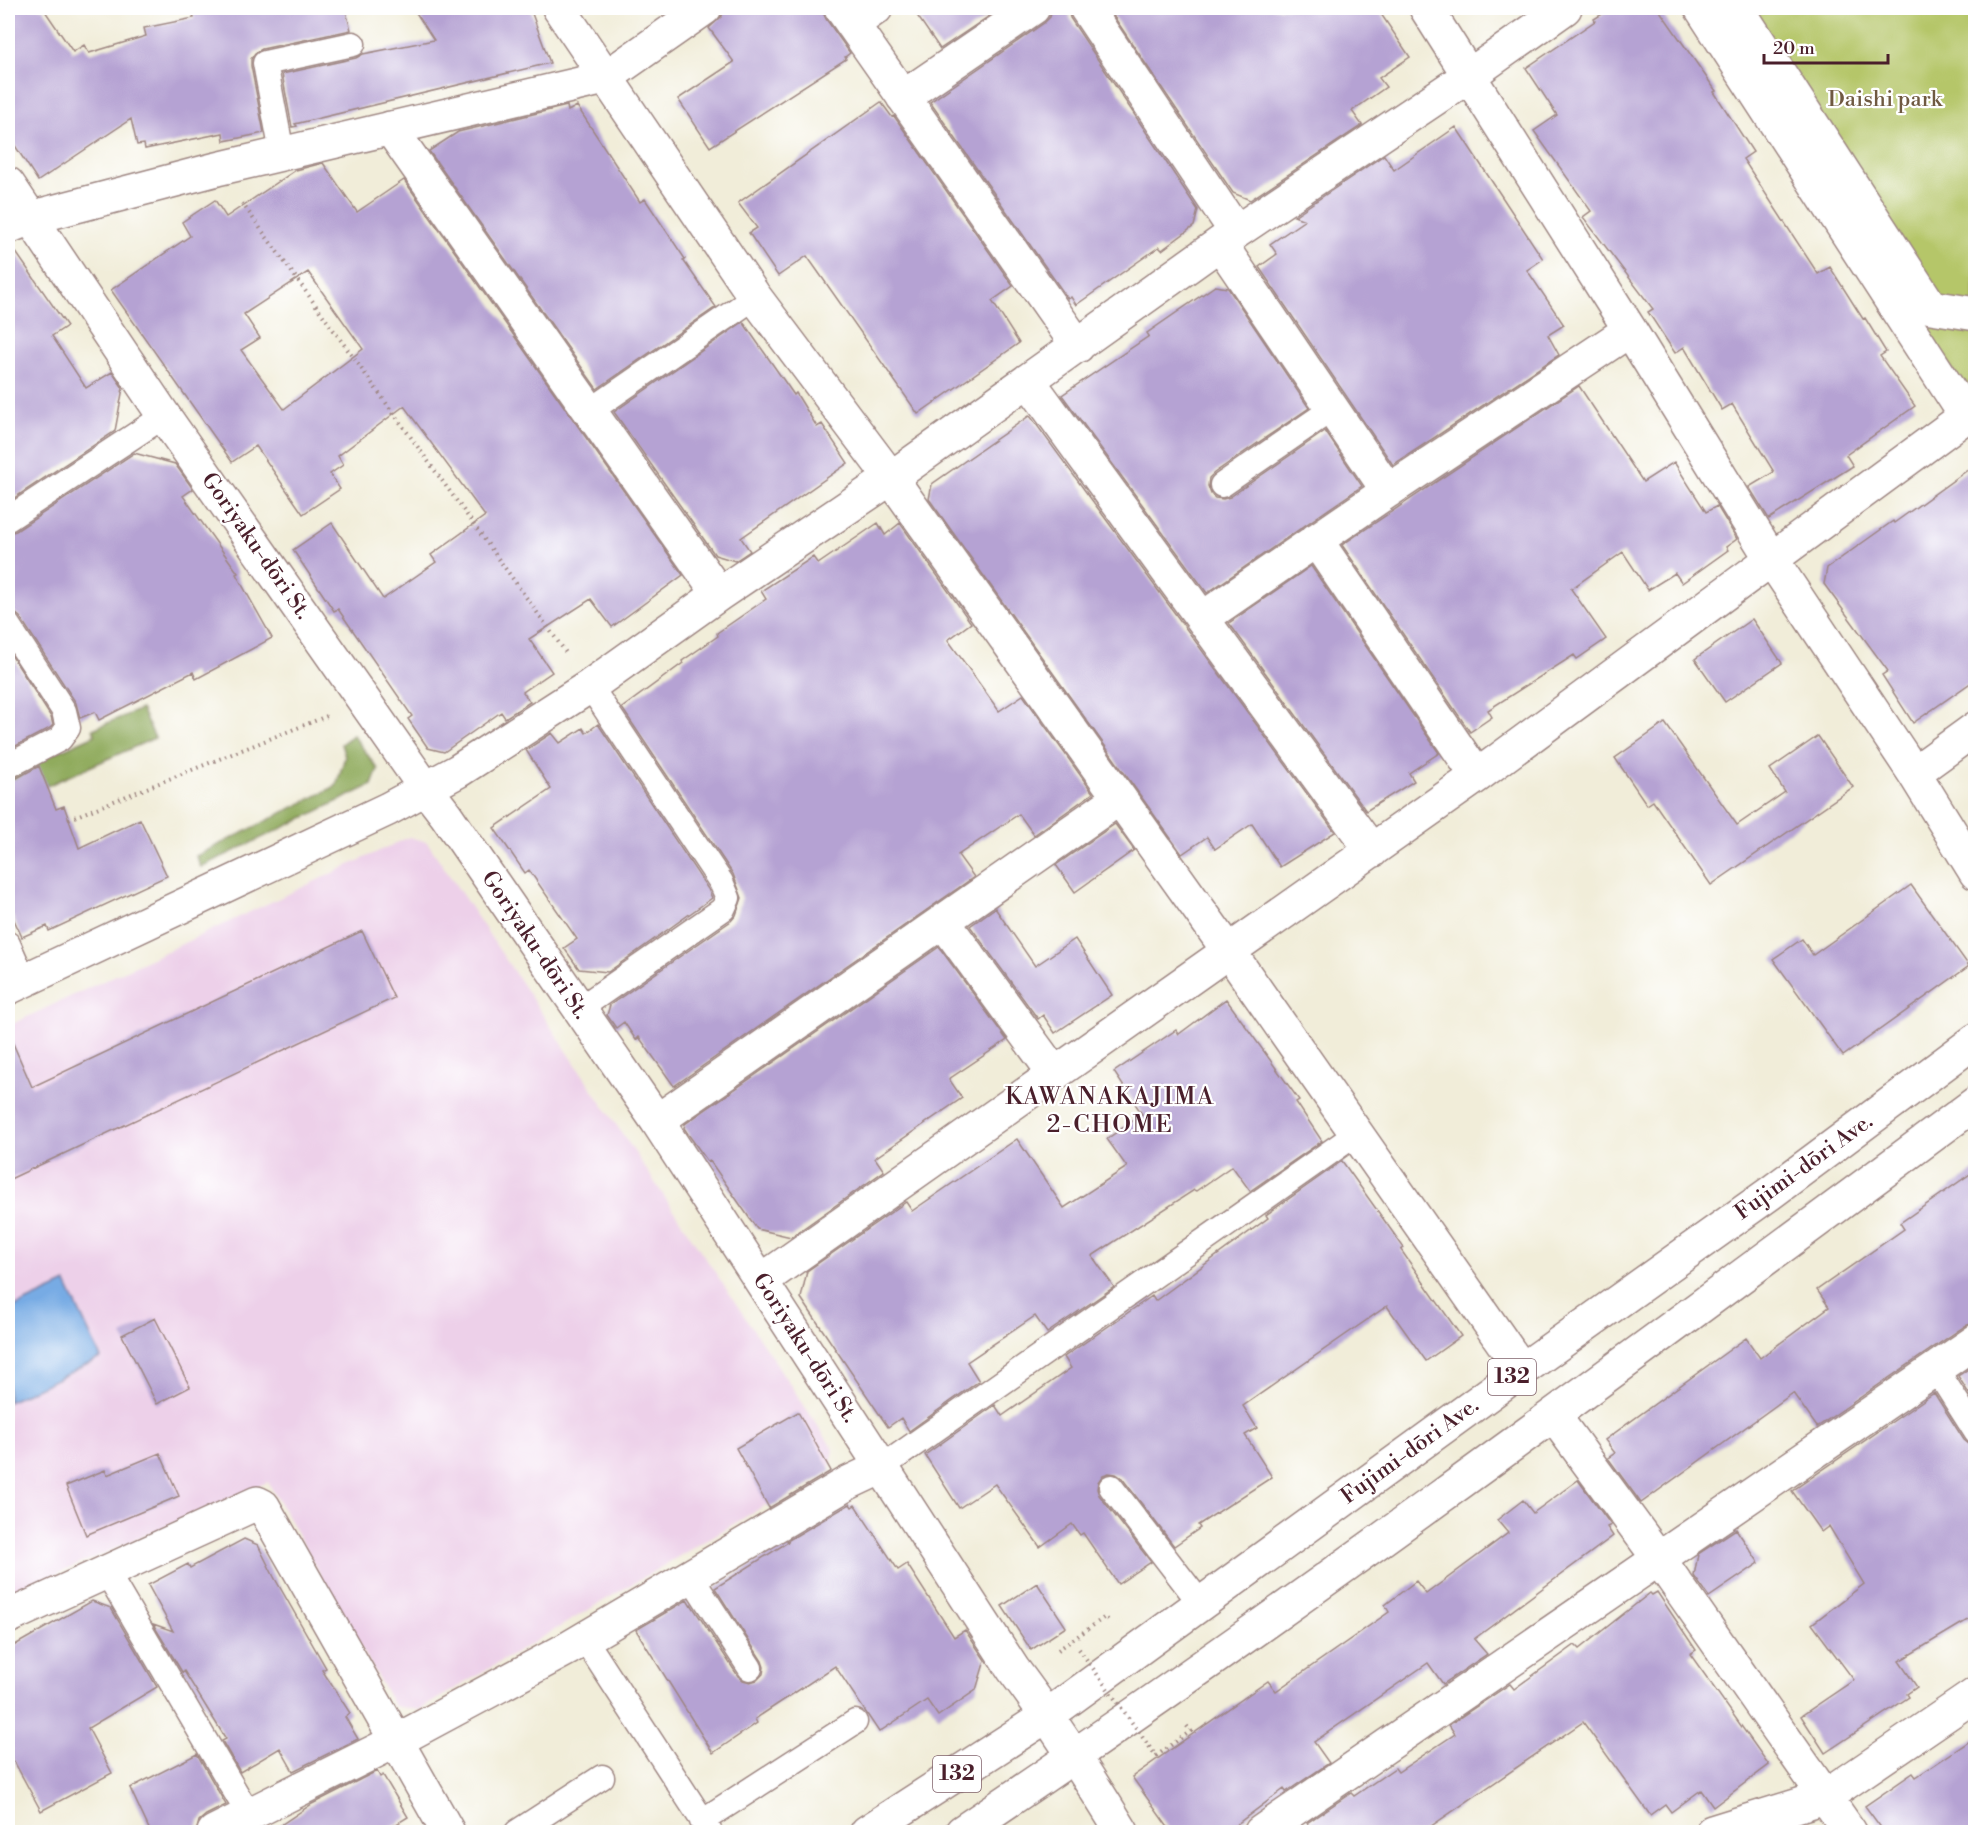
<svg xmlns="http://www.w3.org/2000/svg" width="1983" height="1840" viewBox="0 0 1983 1840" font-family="'Libre Bodoni',serif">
  <rect width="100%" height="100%" fill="#fff"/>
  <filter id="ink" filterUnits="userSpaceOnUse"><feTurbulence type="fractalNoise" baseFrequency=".0167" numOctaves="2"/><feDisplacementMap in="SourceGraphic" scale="12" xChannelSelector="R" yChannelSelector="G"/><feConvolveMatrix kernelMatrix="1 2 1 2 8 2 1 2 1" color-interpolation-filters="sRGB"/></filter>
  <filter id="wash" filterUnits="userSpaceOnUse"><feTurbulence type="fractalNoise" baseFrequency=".008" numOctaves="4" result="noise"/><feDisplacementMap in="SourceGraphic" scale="24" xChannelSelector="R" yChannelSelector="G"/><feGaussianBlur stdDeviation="1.35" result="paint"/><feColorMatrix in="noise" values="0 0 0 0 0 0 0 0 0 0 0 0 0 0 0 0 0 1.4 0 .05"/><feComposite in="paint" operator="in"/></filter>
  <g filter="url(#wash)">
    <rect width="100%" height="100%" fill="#f1edd9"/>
    <path fill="#edd0e9" d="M409 837 427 842 834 1450 830 1467 419 1710 394 1706 268 1482 8 1595V1026Z"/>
    <path fill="#b5c669" stroke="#80724a" stroke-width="1.5" d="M1717 8H1975V386L1960 382Z"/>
    <path fill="#90ab5d" stroke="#6d6544" stroke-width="1.5" d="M141 709 155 738 8 803V774L95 735 93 729Z
      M353 735 378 769 372 785 201 867 196 856 336 786 345 757 341 744Z"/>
    <path fill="#77abe4" stroke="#606588" stroke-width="1.5" d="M66 1283 101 1358 8 1402V1310Z"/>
    <g id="blocks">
      <path fill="#b5a2d3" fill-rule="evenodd" d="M8 8H43L73 52 84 45 89 53 146 36 144 28 194 18 192 8H345L351 30 262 49 255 53 251 59V66L264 133 224 141 223 133 145 149 144 144 137 145 131 119 38 181 8 135Z
        M413 8H530L550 63 295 124 297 126 292 127 282 74 356 58 363 54 434 40Z
        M724 8H821L826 19 850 53 845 57 846 59 710 147 678 99 734 62 709 28 722 16Z
        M912 8H1001L940 49Z
        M1052 8H1068L1070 18 1198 210 1194 226 1162 250 1159 247 1076 305 1071 297 1068 299 930 102 1044 23 1050 17Z
        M1108 8H1377L1410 57 1379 78 1386 87 1352 111 1362 125 1250 200 1233 193Z
        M1612 8H1658L1716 91 1714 92 1753 152 1743 159 1818 274 1830 267 1863 319 1865 318 1886 352 1880 356 1915 406 1846 455 1853 466 1769 519 1749 487 1774 472 1732 404 1722 410 1684 347 1675 353 1648 312 1653 309 1583 217 1591 211 1534 131 1557 115 1526 68 1595 21 1594 19Z
        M881 102 892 117 894 116 1013 286 992 301 1019 343 918 414 807 256 778 276 749 233 757 228 738 203Z
        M567 106 568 111 577 106 640 202 645 199 685 259 683 260 716 307 597 389 429 151 458 132Z
        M1456 127 1543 259 1527 270 1564 325 1548 335 1559 355 1393 465 1259 267 1277 254 1270 244 1305 220 1294 216 1384 155 1394 170Z
        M323 163 357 212 404 180 683 575 612 627 591 599 529 639 552 672 523 692 530 702 505 718 501 712 444 752 428 748 408 719 412 716 338 609 334 611 293 550 332 523 383 599 436 562 431 555 485 516 404 406 338 456 343 465 330 474 340 489 303 514 256 446 232 462 111 290 190 236 182 222 215 200 226 217 296 170ZM308 272 363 349 284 409 241 350 260 338 244 314Z
        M8 245H11L67 326 52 336 86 388 112 372 123 388 115 431 8 502Z
        M1215 286 1228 288 1309 408 1214 473 1209 478 1208 486 1211 494 1215 498 1223 499 1230 497 1325 431 1362 486 1207 593 1062 395 1149 336 1147 333Z
        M743 322 794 395 796 393 817 427 822 424 848 463 741 538 750 551 735 561 715 555 614 412Z
        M1579 386 1643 482 1674 462 1706 512 1717 506 1737 539 1726 547 1728 550 1682 583 1675 573 1648 590 1623 552 1571 589 1606 639 1577 659 1574 655 1488 710 1492 717 1470 732 1342 545Z
        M1029 416 1031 417 1335 832 1280 867 1252 824 1215 849 1207 837 1182 854 929 499 932 484Z
        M134 453 175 464 193 489 183 496 238 573 236 574 272 638 196 679 193 672 99 720 95 712 80 718 76 703 20 617 15 613 8 611V533L16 531Z
        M1976 464V679L1913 723 1882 675 1888 671 1824 584 1827 568 1893 521 1894 523Z
        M878 523 885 535 900 523 971 623 948 640 999 711 1023 695 1093 793 1034 835 1019 814 958 855 974 877 674 1086 639 1037 636 1040 624 1022 616 1028 607 1015 610 1005 731 921 736 915 742 898 733 874 622 708 683 663 682 661 718 636 717 633 766 599 761 591 813 557 818 564Z
        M1311 566 1439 753 1409 773 1414 781 1366 811 1229 623Z
        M1752 619 1782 663 1725 702 1695 659Z
        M8 650 51 717 53 725 50 728 8 750Z
        M1665 723 1737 825 1785 792 1770 769 1818 736 1853 787 1711 885 1653 801 1647 805 1615 758Z
        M598 724 708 889 712 898 608 972 579 969 564 948 577 939 529 870 525 873 494 828 551 789 526 750 552 733 560 743 583 728 586 733Z
        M39 766 56 809 64 806 79 848 140 819 167 876 49 931 47 926 22 937 8 907V780L15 779Z
        M1115 824 1134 850 1075 892 1056 865Z
        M1911 885 1969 966 1843 1056 1773 959 1802 939 1813 955Z
        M995 908 1035 966 1075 939 1112 995 1055 1033 1043 1015 1038 1019 970 926Z
        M362 931 394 998 8 1180V1032L32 1087Z
        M939 947 1007 1040 949 1079 962 1098 875 1158 884 1171 791 1237 757 1229 710 1161 708 1162 688 1134 684 1128 685 1124Z
        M1226 999 1299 1100 1296 1102 1322 1141 1250 1191 1232 1166 1196 1191 1194 1190 1092 1256 1114 1287 1047 1333 1035 1316 967 1362 979 1381 909 1431 901 1418 888 1427 801 1298 807 1271 906 1202 912 1211 1017 1139 1064 1208 1127 1167 1107 1139 1142 1114 1114 1072 1176 1030 1179 1034Z
        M1342 1161 1404 1248 1401 1250 1461 1336 1426 1361 1387 1306 1243 1406 1257 1428 1245 1435 1272 1477 1198 1525 1200 1528 1174 1546 1122 1478 1116 1474 1109 1473 1103 1475 1098 1482 1097 1489 1099 1495 1151 1562 1118 1584 1083 1533 1080 1535 1072 1524 1040 1547 995 1484 959 1508 925 1455 995 1405 1002 1416 1071 1368 1064 1357 1152 1296 1155 1301 1268 1218 1266 1215Z
        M1976 1170V1322L1965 1326 1817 1427 1793 1393 1641 1503 1608 1458 1615 1453 1605 1440 1746 1338 1760 1358 1829 1307 1817 1290 1904 1229 1900 1223Z
        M155 1318 190 1387 157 1404 122 1335Z
        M1976 1364V1405L1958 1376Z
        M1934 1393 1964 1440 1969 1444 1976 1446V1615L1899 1661 1917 1687 1907 1694 1909 1697 1825 1753 1801 1716 1854 1680 1812 1624 1864 1584 1829 1526 1821 1532 1792 1491Z
        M798 1412 831 1471 769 1508 736 1448Z
        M160 1453 179 1496 86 1535 66 1486 105 1470 107 1475Z
        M1578 1480 1611 1525 1607 1527 1613 1536 1474 1639 1487 1654 1443 1684 1428 1663 1314 1742 1329 1763 1286 1792 1284 1789 1225 1833H1172L1132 1777 1268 1681 1276 1691 1389 1612 1385 1605 1416 1581 1426 1594 1508 1533 1497 1520 1523 1500 1533 1513Z
        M850 1504 852 1507 855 1505 898 1570 907 1564 954 1637 965 1630 985 1660 976 1690 938 1716 927 1700 879 1732 835 1666 755 1719 757 1723 713 1753 636 1630 687 1600 690 1605 691 1604 738 1676 743 1680 750 1682 757 1680 763 1674 764 1667 762 1661 715 1588 788 1542 787 1541Z
        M1736 1529 1759 1563 1709 1597 1694 1576 1698 1554Z
        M244 1539 258 1545 274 1577 326 1668 322 1670 350 1713 345 1717 358 1739 293 1771 280 1748 240 1772 222 1741 226 1739 184 1671 182 1672 153 1624 173 1631 148 1585 188 1564 190 1568Z
        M1037 1583 1066 1627 1031 1650 1002 1606Z
        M1657 1592 1696 1650 1690 1654 1769 1765 1713 1807 1701 1790 1671 1812 1665 1804 1650 1815 1583 1722 1421 1833H1300L1309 1826 1307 1823 1351 1793 1354 1796 1395 1768 1398 1772 1455 1734 1449 1725 1510 1684 1514 1689 1575 1645 1579 1649 1650 1593 1652 1595Z
        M92 1601 111 1608 157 1687 88 1728 112 1773 41 1811 8 1750V1649Z
        M1976 1737V1833H1885L1865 1806 1913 1773 1916 1777Z
        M197 1754 226 1805 206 1815 199 1821 196 1833H151L130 1788Z
        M377 1771 380 1777 383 1775 408 1817 382 1833H269L312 1804Z"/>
    </g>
  </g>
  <g filter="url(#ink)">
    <use href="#blocks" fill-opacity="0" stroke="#9e8682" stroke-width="1.5"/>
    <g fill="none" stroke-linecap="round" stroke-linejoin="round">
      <g stroke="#9e8682" stroke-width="27">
        <path id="service" d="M282 153 265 63 353 44
          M590 411 755 297
          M1222 485 1332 409
          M8 519 164 416
          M8 625 64 711 68 728 60 739 8 766
          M8 944 24 980
          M579 1009 723 909 728 898 721 882 590 686
          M1936 1369 1976 1432
          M882 1467 1356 1134
          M1111 1487 1201 1604
          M106 1571 249 1815
          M691 1577 750 1668
          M584 1638 710 1832
          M702 1821 855 1722
          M517 1832 602 1777"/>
      </g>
      <g stroke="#9e8682" stroke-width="36">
        <path id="pedestrian" d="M1737 8 1931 307 1976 314"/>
      </g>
      <g stroke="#9e8682" stroke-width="36">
        <path id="minor" d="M559 8 755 297 891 478 1228 950 1522 1370
          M841 8 1078 346
          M1086 8 1236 232
          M1426 8 1630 330 1772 560 1914 773 1976 873
          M1701 8 1966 416 1976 410
          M853 24 876 8
          M903 97 1033 8
          M390 128 719 594
          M8 184 164 416 426 789 446 815 657 1121 1013 1669C1053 1722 1088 1776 1122 1832
          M8 227 30 218 217 169 605 78 705 8
          M1221 245 1388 491
          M1028 380 1372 851
          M1316 540 1477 776
          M1203 618 1388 491 1630 330
          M1914 773 1976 728
          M943 921 1054 1073
          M8 988 388 809 458 771 590 686 719 594 891 478 1236 232 1470 75 1565 8
          M657 1121 1118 799
          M761 1281 1477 776 1966 416
          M1554 1416 1659 1559 1850 1832
          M8 1617 257 1503 263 1506 448 1832
          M214 1832 396 1741 567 1649 848 1483 882 1467
          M1261 1832 1976 1341
          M1712 1832 1825 1797 1976 1694"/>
      </g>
      <g stroke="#9e8682" stroke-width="36">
        <path id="trunk" d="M867 1832 1048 1715 1522 1370 1769 1194 1976 1040
          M962 1832C1307 1600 1641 1351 1976 1103"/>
      </g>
      <path stroke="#9e8682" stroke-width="4" stroke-dasharray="1.5 4.5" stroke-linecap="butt" d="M242 203 567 654
        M69 819 327 716
        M1058 1650 1105 1617 1110 1622
        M1156 1756 1191 1731 1186 1725"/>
      <use href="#service" stroke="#fff" stroke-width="24"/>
      <use href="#pedestrian" stroke="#fff" stroke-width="33"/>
      <use href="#minor" stroke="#fff" stroke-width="33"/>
      <use href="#trunk" stroke="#fff" stroke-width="33"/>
      <path stroke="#9e8682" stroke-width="4" stroke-dasharray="1.5 4.5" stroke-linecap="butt" d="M1079 1649 1156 1756"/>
    </g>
  </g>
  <g text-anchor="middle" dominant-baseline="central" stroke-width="4.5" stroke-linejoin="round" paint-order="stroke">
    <g fill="#fff" stroke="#80626b" stroke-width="1.5">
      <rect x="1488" y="1359" width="48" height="36" rx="4.5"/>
      <rect x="933" y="1756" width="48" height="36" rx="4.5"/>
    </g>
    <g font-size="21" font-weight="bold" fill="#4a1f2b">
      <text x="1512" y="1377">132</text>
      <text x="957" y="1774">132</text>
    </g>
    <g font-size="22" fill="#6f5941" stroke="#fff">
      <text x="1885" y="99">Daishi park</text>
    </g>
    <g font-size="22" fill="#4a1f2b" stroke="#fff">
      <text transform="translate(256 546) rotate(55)">Goriyaku-dōri St.</text>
      <text transform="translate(535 945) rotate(56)">Goriyaku-dōri St.</text>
      <text transform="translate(1804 1167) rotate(-36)">Fujimi-dōri Ave.</text>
      <text transform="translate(805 1348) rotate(57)">Goriyaku-dōri St.</text>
      <text transform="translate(1410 1451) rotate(-36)">Fujimi-dōri Ave.</text>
    </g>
    <g font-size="24" letter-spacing="1.5" fill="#4a1f2b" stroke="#fff">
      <text x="1110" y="1097">KAWANAKAJIMA<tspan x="1110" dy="28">2-CHOME</tspan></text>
    </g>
  </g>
  <rect width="1983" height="1840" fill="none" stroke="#fff" stroke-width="30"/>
  <path d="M1764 54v9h124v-9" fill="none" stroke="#4a1f2b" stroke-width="3"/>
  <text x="1773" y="54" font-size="18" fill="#4a1f2b" stroke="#ffffff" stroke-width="4.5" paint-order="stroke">20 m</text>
</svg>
